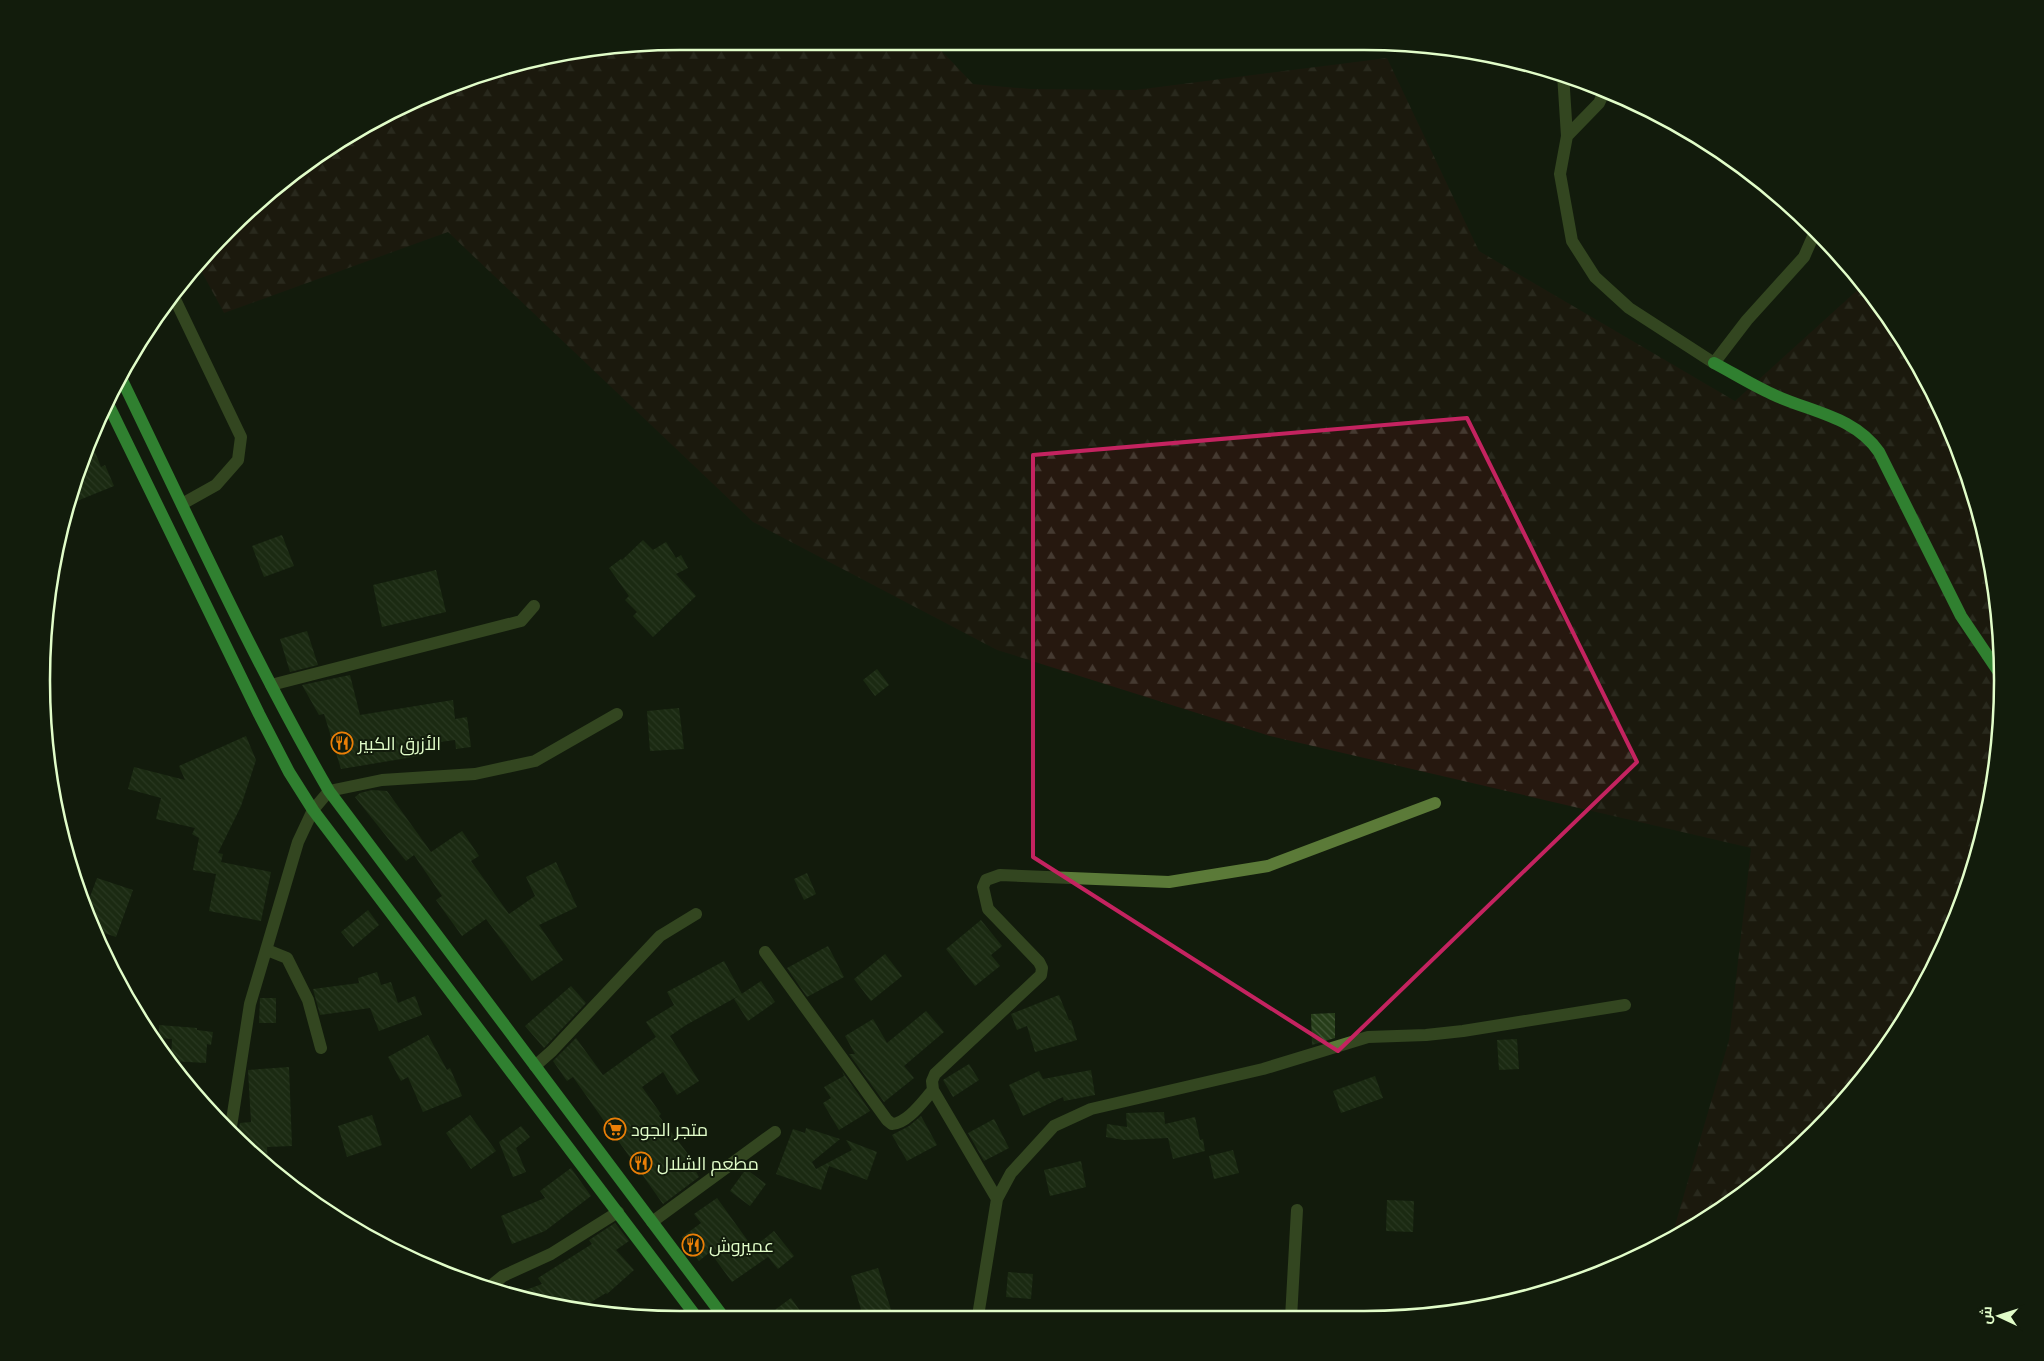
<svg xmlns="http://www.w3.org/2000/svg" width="2044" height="1361" viewBox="0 0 2044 1361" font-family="'Roboto Condensed',Cairo,sans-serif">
  <defs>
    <pattern id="forest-firs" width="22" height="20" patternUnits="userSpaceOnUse" patternTransform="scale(1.25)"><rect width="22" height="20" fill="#26180f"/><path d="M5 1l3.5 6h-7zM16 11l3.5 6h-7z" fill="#453a31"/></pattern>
    <pattern id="building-back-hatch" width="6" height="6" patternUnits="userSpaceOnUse" patternTransform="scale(1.25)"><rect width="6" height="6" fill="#263d19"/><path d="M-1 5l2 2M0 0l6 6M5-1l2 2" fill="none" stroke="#455a39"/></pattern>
  </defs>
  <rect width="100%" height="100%" fill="#121c0c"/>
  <path fill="url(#forest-firs)" d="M597 47H938L973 84 1031 89 1135 90 1387 58 1479 251 1735 401 1864 284 1871 292 1937 398 1981 515 2001 639 1997 764 1969 886 1917 1000 1844 1102 1752 1188 1671 1239 1729 1040 1751 848 1270 736 997 650 753 522 448 232 224 313 198 265 259 200 325 149 475 75Z"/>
  <path fill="url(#building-back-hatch)" d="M89 437 101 467 105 465 114 486 67 505Z
    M282 535 294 566 264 577 252 546Z
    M643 540 653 550 666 542 676 558 681 555 688 568 676 574 696 596 653 637 633 616 637 612 625 600 629 596 609 568 621 559 622 560Z
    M436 570 446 612 382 627 373 585Z
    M307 631 318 665 290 672 280 639Z
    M877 669 889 685 875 696 863 680Z
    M350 675 360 715 453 700 455 719 467 717 471 747 456 749 455 740 417 745 419 756 341 769 324 714 319 715 302 685Z
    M679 708 684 749 650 751 647 711Z
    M246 736 256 760 241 806 218 853 223 854 221 862 271 872 261 921 209 911 216 874 193 870 199 838 192 834 195 828 156 819 161 798 128 789 134 767 185 780 179 766Z
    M372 790 387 791 431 852 462 831 479 856 471 861 509 914 535 896 526 877 556 862 577 907 539 925 563 960 532 981 486 919 462 936 436 900 442 896 414 855 406 861 355 797 360 793Z
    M807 873 816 894 804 900 794 879Z
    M97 878 133 890 116 937 98 931 87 905Z
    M368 910 379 925 353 947 341 932Z
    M981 920 1002 946 991 955 1000 966 975 986 946 949Z
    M828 946 844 977 807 997 787 968Z
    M885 954 902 976 871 1001 854 979Z
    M724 961 742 994 686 1025 670 1036 699 1081 677 1095 663 1072 642 1087 661 1114 659 1116 688 1154 687 1156 699 1177 663 1204 573 1077 567 1081 553 1061 576 1038 603 1075 656 1037 646 1022 674 1005 667 992Z
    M377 972 381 985 391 982 398 1003 415 996 422 1015 379 1031 370 1008 320 1015 313 989 359 983 358 978Z
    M761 981 775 1002 748 1021 734 999Z
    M571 986 586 1003 544 1048 525 1026Z
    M1059 995 1069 1020H1071L1077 1040 1035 1052 1027 1026 1017 1030 1011 1014Z
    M260 998H276V1023H259Z
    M926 1011 944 1032 904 1066 914 1078 884 1102 849 1054H855L845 1036 873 1019 887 1043Z
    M1335 1013V1038L1312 1045 1311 1014Z
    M159 1025 197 1028V1030L213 1032 211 1045 207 1044 206 1063 171 1061 172 1039 159 1038Z
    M428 1035 447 1070 450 1068 462 1096 423 1112 408 1077 401 1081 388 1057Z
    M1517 1039 1519 1069 1499 1070 1497 1040Z
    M969 1064 979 1080 953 1097 943 1080Z
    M289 1067 292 1146 267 1147 268 1167 243 1145V1136L237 1137 240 1123 251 1122 248 1070Z
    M1091 1070 1095 1095 1064 1101 1063 1097 1023 1116 1009 1085 1039 1071 1043 1079Z
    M842 1071 870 1111 839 1130 823 1103 831 1098 824 1087 844 1076Z
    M1375 1076 1383 1098 1341 1113 1333 1091Z
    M1164 1112 1165 1124 1195 1117 1200 1140 1203 1139 1205 1151 1173 1159 1168 1138 1124 1140 1106 1137 1107 1124 1127 1127 1126 1113Z
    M372 1115 382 1145 347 1157 338 1126Z
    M470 1115 496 1151 471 1169 446 1133Z
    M921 1116 937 1145 907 1161 892 1135 909 1126Z
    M994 1119 1009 1148 984 1161 968 1133Z
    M521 1126 530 1137 516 1148 526 1172 513 1177 499 1142Z
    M806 1128 840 1139 812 1162 816 1169 852 1150 846 1140 877 1152 867 1180 829 1166 821 1190 776 1174 793 1129 805 1133Z
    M1233 1150 1239 1173 1214 1179 1209 1156Z
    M1081 1161 1086 1187 1050 1196 1044 1170Z
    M571 1168 591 1196 545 1231 512 1244 501 1216 545 1198 540 1191Z
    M746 1169 766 1184 750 1206 730 1191Z
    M717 1198 753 1248 774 1231 794 1256 778 1269 768 1257 732 1282 710 1252 699 1261 682 1237 701 1223 694 1214Z
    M1387 1200 1414 1201 1413 1232 1386 1231Z
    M615 1223 629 1241 616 1250 634 1270 607 1294 606 1293 578 1310 512 1295 542 1284 538 1278 592 1244 589 1240Z
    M878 1268 892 1313 879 1316H863L851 1276Z
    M1008 1272 1033 1274 1031 1299 1006 1297Z
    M791 1298 803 1315H768Z"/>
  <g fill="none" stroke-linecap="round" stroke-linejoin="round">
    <path stroke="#5b7a38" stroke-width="12" d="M1563 74 1567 136 1560 174 1572 241 1595 277 1629 308 1714 363 1747 320 1804 257 1815 232
      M1567 136 1599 103 1605 90
      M172 293 241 437 238 460 216 485 182 504
      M271 685 521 621 534 606
      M267 950 287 958 308 1000 321 1048
      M765 952 887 1120 892 1124C908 1123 923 1101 933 1090L932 1081 935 1074 1041 975 1042 968 1039 962 988 909 983 887 986 880 1000 875 1169 882 1268 866 1435 803
      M535 1066 552 1051 660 936 696 914
      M933 1090 997 1199
      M230 1133 250 1004 298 842 313 810 329 791 382 780 475 774 535 761 617 714
      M652 1222 775 1132
      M487 1289 503 1276 551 1254 618 1212
      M978 1316 997 1199 1011 1173 1054 1126 1091 1109 1263 1069 1368 1037 1426 1035 1463 1031 1625 1005
      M1291 1318 1297 1210"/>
    <path stroke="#54fa5c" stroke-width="12" d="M1714 363C1733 373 1752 385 1772 394 1810 412 1854 416 1879 452L1961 616 2000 674
      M122 380C189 518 252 658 329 791L722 1315
      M108 404 259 714 289 772 313 810 695 1315"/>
  </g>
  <path d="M0 0H2044V1361H0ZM1467 418 1637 762 1338 1051 1033 857V455Z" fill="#121c0c" fill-opacity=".55" fill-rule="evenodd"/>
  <path fill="none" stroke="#c42360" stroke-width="4" stroke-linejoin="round" d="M1467 418 1637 762 1338 1051 1033 857V455Z"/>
  <defs>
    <g id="restaurant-ring" transform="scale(1.125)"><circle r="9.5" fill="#121c0c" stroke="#eb7f07" stroke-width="1.5"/><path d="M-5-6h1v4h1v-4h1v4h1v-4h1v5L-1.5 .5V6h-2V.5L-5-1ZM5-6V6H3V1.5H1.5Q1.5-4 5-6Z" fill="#eb7f07"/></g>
    <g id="supermarket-ring" transform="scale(1.125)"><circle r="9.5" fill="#121c0c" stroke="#eb7f07" stroke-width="1.5"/><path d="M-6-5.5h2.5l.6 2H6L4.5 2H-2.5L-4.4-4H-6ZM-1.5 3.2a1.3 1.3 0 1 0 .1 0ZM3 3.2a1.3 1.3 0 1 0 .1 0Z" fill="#eb7f07"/></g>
  </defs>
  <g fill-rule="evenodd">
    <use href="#restaurant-ring" x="342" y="743"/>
    <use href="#supermarket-ring" x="615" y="1129"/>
    <use href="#restaurant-ring" x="641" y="1163"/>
    <use href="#restaurant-ring" x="693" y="1245"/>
  </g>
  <g text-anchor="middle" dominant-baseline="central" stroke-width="4" stroke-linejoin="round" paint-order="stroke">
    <g font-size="18" fill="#e1fdc9" stroke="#121c0c" text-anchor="start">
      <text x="358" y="743">الأزرق الكبير</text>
      <text x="631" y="1129">متجر الجود</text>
      <text x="657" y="1163">مطعم الشلال</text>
      <text x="709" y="1245">عميروش</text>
    </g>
  </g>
  <path d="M0 0H2044V1361H0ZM680 50H1364A630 630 0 0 1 1994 680V681A630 630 0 0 1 1364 1311H680A630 630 0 0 1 50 681V680A630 630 0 0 1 680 50Z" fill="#121c0c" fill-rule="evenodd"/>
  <path fill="none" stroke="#e1fdc9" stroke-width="2.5" d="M680 50H1364A630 630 0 0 1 1994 680V681A630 630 0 0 1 1364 1311H680A630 630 0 0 1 50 681V680A630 630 0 0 1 680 50Z"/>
  <g transform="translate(1999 1316) rotate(274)" stroke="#121c0c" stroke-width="4" paint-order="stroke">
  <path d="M0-4L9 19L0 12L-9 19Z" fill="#e1fdc9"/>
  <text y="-8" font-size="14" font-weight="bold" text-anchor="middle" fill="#e1fdc9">ش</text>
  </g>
</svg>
